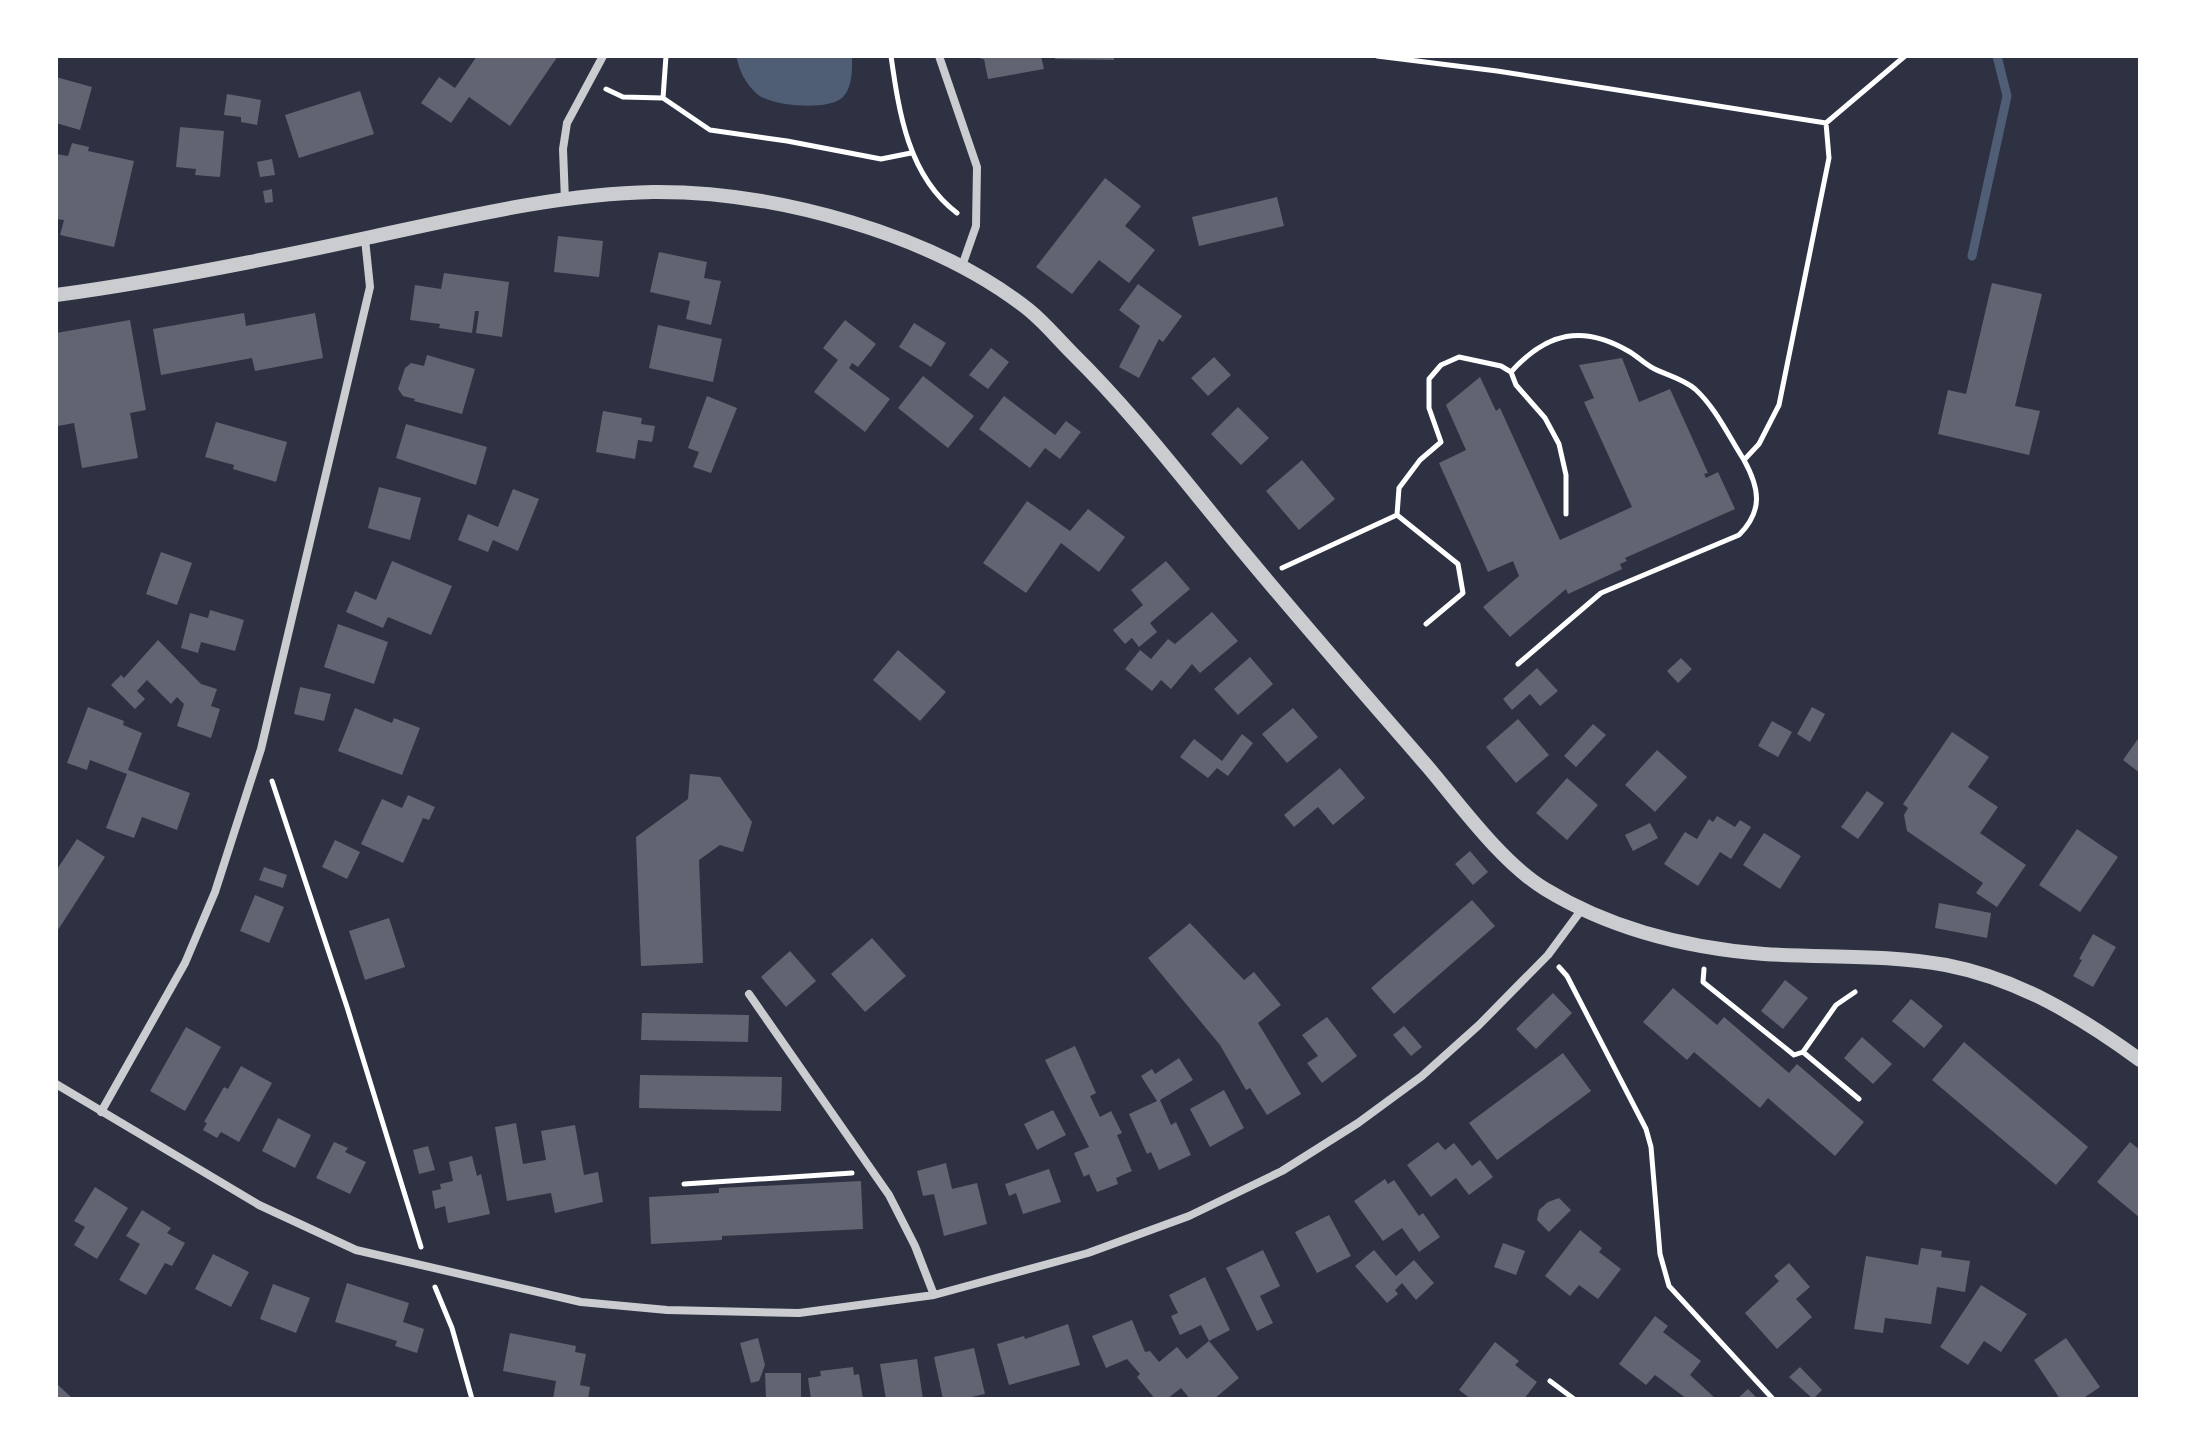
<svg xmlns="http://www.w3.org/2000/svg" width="2196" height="1455" viewBox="0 0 2196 1455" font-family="Ubuntu,sans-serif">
  <rect width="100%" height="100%" fill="#2d3142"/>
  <path fill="#4f5d75" d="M736 56H852C852 70 853 87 842 98 827 111 771 106 757 94 745 83 740 72 736 56Z"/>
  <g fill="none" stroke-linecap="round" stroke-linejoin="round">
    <path stroke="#4f5d75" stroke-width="9" d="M1972 256 2007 96 1997 56"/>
  </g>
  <path fill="#626471" d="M477 56H558L510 126 469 97 451 123 421 103 439 77 455 88Z
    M981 56H1041L1044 69 988 79 984 59H981Z
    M1055 56H1114V60L1055 59Z
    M56 77 92 87 80 130 56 123Z
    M360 91 374 134 299 158 285 115Z
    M227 94 261 100 257 125 241 122V117L224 115Z
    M180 127 224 131 220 177 195 175 196 169 176 167Z
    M72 143 89 147 88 151 134 161 114 247 60 235 64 220 56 219V154L68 156Z
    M272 159 275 175 260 177 257 162Z
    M1105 178 1141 206 1125 226 1155 250 1129 283 1099 260 1072 294 1036 267Z
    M272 189 273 202 265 203 263 191Z
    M1277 197 1284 226 1199 246 1192 217Z
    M558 236 603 241 599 277 554 272Z
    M659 252 707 262 704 278 721 281 711 325 686 319 690 301 650 292Z
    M444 273 509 282 502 337 476 333 479 311H475L472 333 439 328 440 324 410 320 415 285 441 289Z
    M1992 283 2042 294 2015 406 2040 411 2029 455 1938 434 1948 390 1966 394Z
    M1138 284 1182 316 1163 342 1159 339 1139 378 1119 367 1140 326 1119 310Z
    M244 313 246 326 315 313 323 358 255 371 252 358 161 375 153 329Z
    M130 320 146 410 130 413 138 458 82 468 74 423 58 426 56 333Z
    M845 320 876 344 858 367 852 363 849 368 890 399 865 432 814 392 838 360 823 348Z
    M914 323 946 343 931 367 899 347Z
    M658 325 722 339 713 382 649 368Z
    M991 348 1009 362 988 389 969 375Z
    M427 355 475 369 462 414 414 401 415 399 403 396 398 389 405 368 411 363 424 366Z
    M1214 357 1231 375 1208 396 1191 378Z
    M1622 358 1639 402 1670 389 1708 473 1704 474 1706 478 1718 472 1735 509 1625 558 1627 561 1620 564 1622 569 1568 594 1566 589 1510 637 1483 607 1519 576 1513 561 1488 572 1439 463 1466 450 1446 405 1480 377 1496 411 1500 408 1560 540 1632 507 1584 402 1594 398 1579 365Z
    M923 376 974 416 948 448 898 408Z
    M707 396 737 408 711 473 693 467 699 452 688 448Z
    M1004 396 1055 435 1066 421 1081 432 1060 459 1045 448 1030 468 979 429Z
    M1238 407 1269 438 1241 465 1211 434Z
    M603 411 642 418 641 424 655 426 652 442 638 440 635 459 596 452Z
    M216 422 287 442 276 482 233 469 234 465 205 457Z
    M406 424 487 447 476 485 396 458Z
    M1302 460 1335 499 1299 530 1266 491Z
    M379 487 421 498 410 540 368 528Z
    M513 489 539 499 518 551 493 540 488 552 458 540 468 514 498 527Z
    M1027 501 1070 531 1088 509 1125 537 1099 572 1061 543 1026 593 983 563Z
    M161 552 192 563 177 605 146 594Z
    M392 561 452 586 431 635 388 617 383 628 346 612 355 591 376 600Z
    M1166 561 1190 589 1150 623 1157 632 1139 647 1132 638 1125 644 1113 630 1143 605 1131 590Z
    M210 610 244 620 235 651 201 642 198 653 181 648 190 613 208 618Z
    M1212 612 1238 641 1200 673 1192 664 1171 689 1161 680 1152 691 1125 669 1140 650 1151 659 1168 639 1175 644Z
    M338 624 388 642 374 684 324 667Z
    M158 640 201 684 217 689 211 706 220 709 211 738 177 726 184 704 177 697 171 704 147 680 137 691 145 699 135 709 111 685 121 675 124 678Z
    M898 650 946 692 920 721 873 680Z
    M1250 657 1273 684 1238 715 1214 689Z
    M1681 658 1692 669 1678 683 1667 671Z
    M1537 668 1558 691 1540 706 1530 694 1512 710 1503 699Z
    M300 687 331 694 324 721 294 714Z
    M88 707 124 721 123 725 142 733 128 770 190 793 177 830 142 817 134 838 106 828 127 774 90 760 87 770 67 763Z
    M1812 707 1825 714 1810 742 1797 734Z
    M355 708 392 723 394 718 420 728 402 775 338 751Z
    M1293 708 1318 737 1287 763 1262 734Z
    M1518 719 1549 755 1516 783 1486 747Z
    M1772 721 1792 732 1778 757 1758 746Z
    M1593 724 1606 735 1576 767 1564 756Z
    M1952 732 1989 757 1968 787 1998 807 1980 833 2026 865 1997 907 1976 893 1983 883 1907 831 1904 815 1908 808 1903 804Z
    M1242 734 1253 743 1228 776 1217 768 1208 778 1180 757 1194 739 1222 761Z
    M2140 736V773L2123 760Z
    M1657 750 1687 777 1655 812 1625 785Z
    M1340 768 1365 798 1333 825 1318 807 1294 827 1284 815Z
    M690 774 720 777 752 822 743 852 720 845 699 860 703 963 641 966 636 837 688 799Z
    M1567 778 1598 805 1567 840 1536 813Z
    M1867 791 1884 803 1858 839 1841 827Z
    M408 795 435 807 429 820 423 818 403 863 361 844 382 799 402 808Z
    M1717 816 1735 827 1740 820 1751 827 1731 859 1720 852 1698 886 1664 864 1685 832 1697 839 1709 819 1713 822Z
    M1650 823 1658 838 1633 851 1625 835Z
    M2077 829 2118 857 2080 912 2039 885Z
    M1764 833 1801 856 1780 889 1743 865Z
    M77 839 105 857 56 933V871Z
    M335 840 360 852 347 879 322 867Z
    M1470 851 1488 872 1473 885 1455 864Z
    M264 867 287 875 283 888 259 880Z
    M255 895 284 907 269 943 240 931Z
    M1472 900 1495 926 1394 1014 1371 988Z
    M1939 903 1991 913 1987 938 1935 928Z
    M389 918 405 967 365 980 349 931Z
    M1190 923 1244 980 1254 972 1281 1005 1258 1023 1301 1094 1267 1115 1250 1088 1246 1090 1220 1045 1148 958Z
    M2093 934 2116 947 2093 987 2073 976 2082 960 2079 959Z
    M872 938 906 976 865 1012 831 974Z
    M790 951 816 981 786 1007 761 977Z
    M1785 980 1808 998 1783 1029 1761 1011Z
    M1673 988 1717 1025 1724 1017 1789 1073 1797 1064 1864 1122 1835 1156 1768 1098 1760 1108 1694 1052 1687 1060 1643 1022Z
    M1553 993 1572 1013 1536 1049 1516 1029Z
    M1911 999 1943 1026 1924 1048 1892 1021Z
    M642 1013 749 1015 748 1042 641 1040Z
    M1327 1017 1357 1056 1322 1083 1307 1063 1318 1056 1302 1035Z
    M1404 1026 1422 1047 1411 1056 1393 1035Z
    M186 1027 221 1047 185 1111 150 1091Z
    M1862 1037 1892 1064 1873 1084 1844 1058Z
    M1964 1042 2088 1147 2056 1185 1932 1080Z
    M1075 1046 1096 1093 1090 1096 1100 1117 1111 1111 1122 1133 1117 1135 1132 1171 1116 1178 1118 1184 1097 1192 1089 1174 1084 1177 1074 1153 1089 1147 1045 1060Z
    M1563 1053 1591 1091 1497 1160 1469 1123Z
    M1179 1058 1193 1080 1160 1100 1171 1125 1176 1122 1191 1155 1159 1170 1151 1152 1147 1154 1129 1114 1157 1101 1141 1076 1152 1069 1155 1074Z
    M241 1066 272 1083 239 1142 221 1132 217 1138 203 1130 207 1123 204 1122 224 1087 228 1089Z
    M640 1075 782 1077 781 1111 639 1108Z
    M1224 1090 1244 1128 1210 1147 1190 1109Z
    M1053 1110 1066 1135 1037 1150 1024 1124Z
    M278 1118 311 1135 295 1168 262 1151Z
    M516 1123 523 1164 546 1160 541 1131 575 1125 584 1175 598 1172 603 1202 555 1213 551 1193 507 1201 495 1127Z
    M334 1142 348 1148 345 1152 366 1162 350 1194 316 1178Z
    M1438 1142 1445 1150 1454 1143 1472 1166 1480 1160 1493 1177 1469 1195 1456 1178 1431 1197 1407 1165Z
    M2130 1142 2140 1150V1218L2097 1182Z
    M428 1146 435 1170 419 1174 413 1150Z
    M472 1156 477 1176 481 1174 490 1214 448 1223 445 1206 435 1209 432 1191 441 1189 440 1184 453 1181 449 1162Z
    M946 1163 952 1189 977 1183 987 1224 944 1236 934 1194 923 1196 917 1171Z
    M1049 1169 1061 1202 1023 1214 1016 1193 1009 1196 1005 1184Z
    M1385 1179 1388 1184 1394 1180 1419 1216 1423 1213 1440 1237 1419 1252 1402 1228 1383 1241 1354 1201Z
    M861 1181 863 1229 722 1236V1240L651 1244 649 1197 719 1193V1188Z
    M95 1187 128 1208 97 1259 74 1245 85 1227 74 1221Z
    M1559 1198 1571 1210 1549 1232 1537 1220 1539 1210 1548 1202Z
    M142 1210 171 1228 167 1233 185 1243 172 1266 165 1263 146 1295 119 1280 140 1244 126 1236Z
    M1329 1215 1351 1256 1317 1273 1295 1232Z
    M1580 1230 1602 1248 1599 1252 1621 1269 1598 1299 1579 1285 1570 1296 1545 1276Z
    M1503 1243 1525 1251 1516 1275 1494 1267Z
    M1921 1248 1942 1251 1941 1257 1970 1261 1965 1292 1937 1287 1931 1324 1885 1318 1883 1333 1854 1329 1866 1256 1918 1265Z
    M1263 1250 1280 1286 1260 1296 1273 1323 1257 1331 1226 1268Z
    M1374 1250 1396 1276 1414 1260 1434 1283 1416 1300 1402 1283 1395 1290 1398 1294 1387 1303 1355 1266Z
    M213 1254 249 1272 231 1307 195 1289Z
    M1789 1263 1810 1287 1796 1299 1812 1317 1777 1349 1745 1313 1779 1281 1774 1276Z
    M1205 1277 1230 1330 1209 1341 1201 1325 1180 1335 1171 1316 1178 1313 1169 1295Z
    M347 1283 409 1303 403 1322 424 1329 417 1353 395 1346 397 1341 335 1322Z
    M273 1284 310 1298 296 1333 260 1319Z
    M1981 1285 2027 1314 2001 1352 1984 1341 1968 1365 1940 1347Z
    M1655 1316 1668 1326 1663 1332 1701 1361 1690 1375 1716 1399H1687L1655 1375 1646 1385 1619 1364Z
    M1132 1320 1145 1352 1150 1351 1159 1362 1177 1347 1187 1359 1209 1341 1239 1378 1214 1399H1190L1181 1388 1167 1399H1155L1137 1377 1140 1374 1127 1359 1106 1368 1092 1336Z
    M1068 1324 1080 1365 1009 1385 997 1344 1024 1336 1025 1339Z
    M510 1333 576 1346 575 1352 586 1354 580 1385 590 1387 588 1399H553L556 1381 503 1371Z
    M758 1338 765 1365 759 1381 751 1383 740 1343Z
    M2066 1338 2100 1387 2082 1399H2060L2034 1360Z
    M1495 1342 1519 1361 1515 1365 1537 1382 1524 1399H1471L1459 1390Z
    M974 1348 985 1394 962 1399H943L934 1357Z
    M917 1359 923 1399H886L880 1364Z
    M853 1367 854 1375 859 1374 863 1399H811L808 1378 821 1376 820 1371Z
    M1800 1367 1822 1390 1813 1399 1789 1377Z
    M765 1373H801V1399H766Z
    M56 1383 73 1399H56Z
    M1748 1389 1758 1399H1737Z"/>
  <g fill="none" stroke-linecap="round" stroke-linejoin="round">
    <path stroke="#fff" stroke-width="5" d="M666 56 663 98 710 130 787 141 881 159 911 153
      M891 56C899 112 908 176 957 213
      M1377 56 1497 71 1826 123
      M606 89 623 97 663 98
      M1511 372C1547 332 1583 324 1630 352 1638 357 1644 363 1651 367 1665 375 1682 378 1695 389 1716 408 1729 437 1744 460
      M1397 515 1399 488 1420 460 1441 442 1429 408V379L1441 365 1459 357 1501 366 1511 372 1516 385 1545 418 1559 444 1566 475V514
      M1282 568 1397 515 1458 564 1463 593 1426 624
      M1518 664 1601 593 1739 535C1763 511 1760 489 1744 460L1759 444 1779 405 1829 158 1826 123 1905 56
      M272 781 347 1007 421 1247
      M1559 967 1567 976 1646 1129 1651 1147 1660 1254 1669 1286 1773 1399
      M1704 969 1703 982 1794 1055 1803 1052 1859 1099
      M1803 1052 1836 1005 1855 992
      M684 1184 852 1173
      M435 1287 452 1328 472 1399
      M1550 1381 1574 1399"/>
    <path stroke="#caccd0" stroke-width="8" d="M939 56 977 167 976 226 962 266
      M565 201 563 149 567 123 603 56
      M749 994 889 1195 915 1246 934 1295
      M56 1084 259 1205 356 1250 581 1302 667 1310 799 1313 934 1295 1088 1253 1189 1216 1282 1171 1358 1123 1422 1076 1479 1025 1548 955 1582 909
      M101 1112 185 963 215 892 261 749 370 287 365 239"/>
    <path stroke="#caccd0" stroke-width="14" d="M56 295C160 281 264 260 366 238 460 218 557 194 653 192 776 191 933 234 1029 310 1045 323 1058 339 1072 353 1130 410 1179 474 1231 537 1295 615 1362 691 1428 767 1461 806 1502 863 1545 889 1612 930 1687 948 1764 954 1825 958 1886 954 1946 965 2019 979 2081 1017 2140 1060"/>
  </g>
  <rect width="2196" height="1455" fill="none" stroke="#ffffff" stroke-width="116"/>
</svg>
